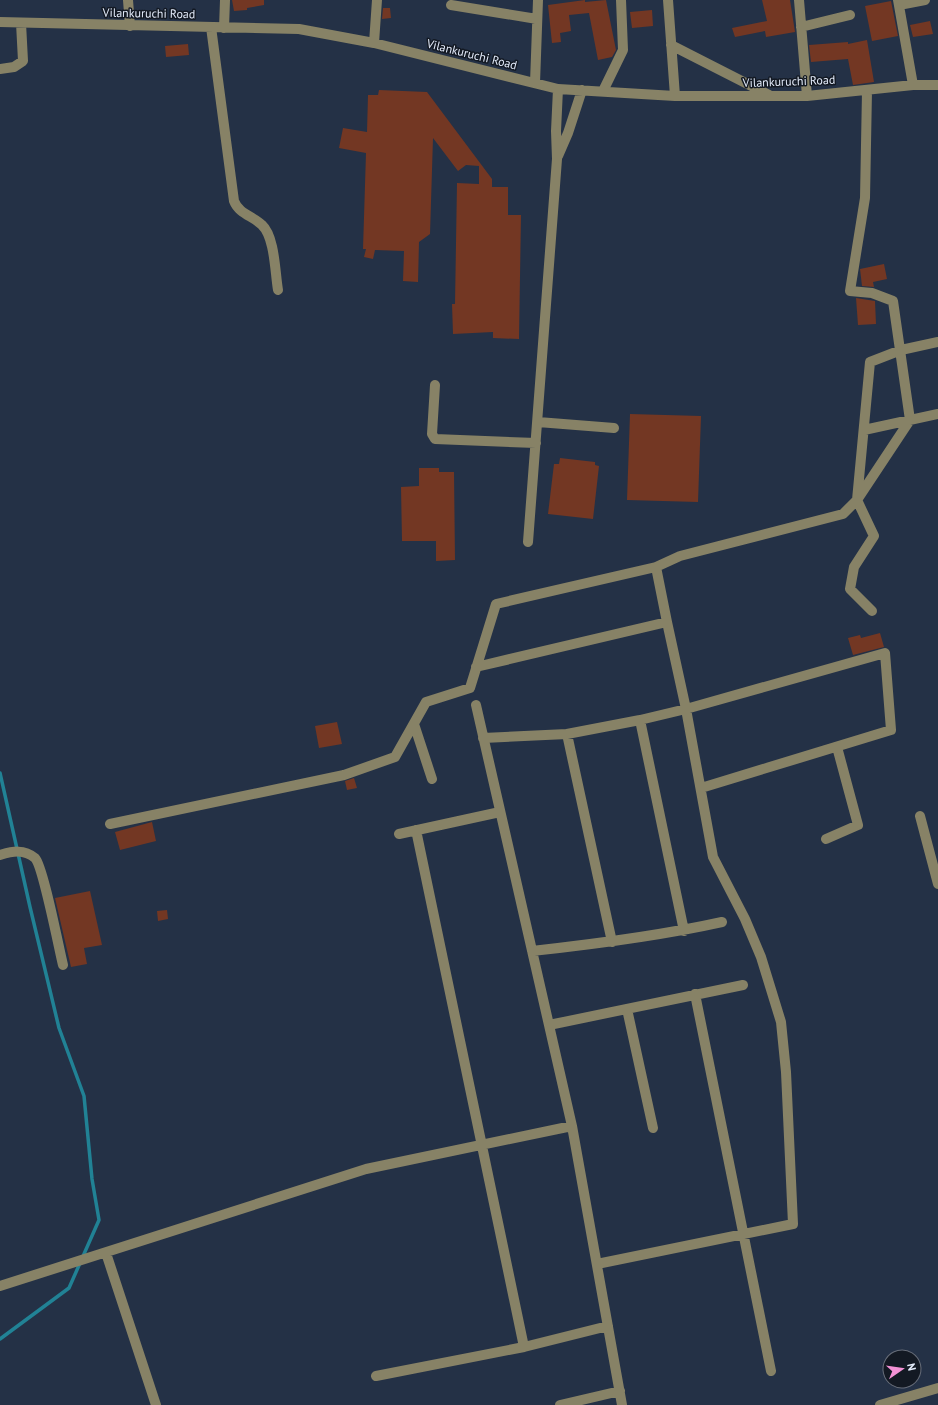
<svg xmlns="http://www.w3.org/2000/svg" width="938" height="1405" viewBox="0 0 938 1405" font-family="'PT Sans',sans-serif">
  <rect width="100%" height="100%" fill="#243146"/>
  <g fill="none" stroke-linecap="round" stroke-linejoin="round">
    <path stroke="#218295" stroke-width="3.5" d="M0 773 30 907 59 1028 84 1096 92 1179 99 1220 69 1288 0 1339"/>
  </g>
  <path fill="#733723" d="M232 0H264V5L247 8V10L234 11Z
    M585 0V2L606 0 616 50 612 57 598 60 589 13 569 15 571 31 560 33 561 42 552 43 548 5Z
    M762 0H790L795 32 766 37 765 31 735 37 732 28 767 21Z
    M891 1 898 36 872 41 865 6Z
    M383 8H390L391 18 382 19Z
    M652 10 653 26 632 28 630 12Z
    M930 21 933 34 913 37 910 25Z
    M867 40 874 82 853 85 848 59 811 62 809 45 848 42V44Z
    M188 44 189 55 166 57 165 46Z
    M379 90 427 92 492 179V187H508V215H521L519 339 493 338V332L453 334 452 304H455L457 183 479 184V166L466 165 458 171 433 138 430 234 419 242 418 282 403 281 404 251 375 250 373 259 364 257 366 249H363L366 153 339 148 343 128 367 132 368 95H378Z
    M884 264 887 279 873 282 874 287 862 286 860 269Z
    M856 298 875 301 876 324 858 325Z
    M630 414 701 416 698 502 627 500Z
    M560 458 595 462V465L599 466 593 519 548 514 554 464H559Z
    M419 468H439V472H454L455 560 436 561V541H402L401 487 419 486Z
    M880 633 884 647 853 655 848 638 860 635 861 638Z
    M337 722 342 744 319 748 315 726Z
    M354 778 357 788 347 790 345 781Z
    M152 822 156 841 120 850 115 832Z
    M90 891 102 945 84 948 87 964 71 967 55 898Z
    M167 910 168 919 158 921 157 911Z"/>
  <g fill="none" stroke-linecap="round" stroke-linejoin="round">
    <path stroke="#878266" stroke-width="10" d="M128 0 130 26
      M668 0 675 96
      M799 0 807 96
      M898 0 913 85
      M451 5 537 19
      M899 5 925 0
      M0 22 299 29 374 43 558 89 675 96H807L913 85H938
      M211 27 234 201C239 214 253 216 262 225 275 237 275 273 278 290
      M801 27 850 15
      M224 28 225 0
      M374 43 377 0
      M671 45 769 95
      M0 69 14 67 23 61 21 23
      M535 83 538 0
      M603 91 623 50 621 0
      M558 156 568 133 582 90
      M435 385 432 434 435 439 536 443
      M538 422 614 428
      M864 430 938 414
      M528 542 557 159 556 131 558 89
      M656 567 667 622 686 709 885 653 891 730 701 788
      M872 611 850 589 854 567 874 536 857 500 870 362 901 350 938 342
      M476 667 667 622
      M476 705 572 1126 622 1405
      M640 720 684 931
      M414 724 432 779
      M567 734 612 942
      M483 738 567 734 640 720 686 709 713 857 745 919 761 957 781 1022 786 1072 793 1224 597 1264
      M920 816 938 884
      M110 824 344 775 395 757 426 702 470 688 496 604 656 567 680 556 843 514 857 500 910 420 893 301 872 293 850 291 865 198 867 91
      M416 830 524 1347
      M399 834 500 812
      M826 839 858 825 837 747
      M0 855C13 851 24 849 35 858 43 866 59 949 63 965
      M532 951C596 944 659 936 722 922
      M695 994 771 1371
      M627 1009 653 1128
      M549 1025 743 985
      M106 1253 156 1405
      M0 1286 366 1169 572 1126
      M376 1376 524 1347 608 1326
      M560 1405 620 1391
      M880 1405 938 1388"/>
  </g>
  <g text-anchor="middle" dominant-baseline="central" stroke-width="3" stroke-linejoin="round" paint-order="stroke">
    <g font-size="12" fill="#e4ecfb" stroke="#131923">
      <text transform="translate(149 13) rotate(1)">Vilankuruchi Road</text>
      <text transform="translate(472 54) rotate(14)">Vilankuruchi Road</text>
      <text transform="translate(789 81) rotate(-2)">Vilankuruchi Road</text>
    </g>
  </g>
  <g transform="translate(902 1369) rotate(77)"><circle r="19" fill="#131923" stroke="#676d79"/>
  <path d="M0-3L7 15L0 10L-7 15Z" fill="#f391d5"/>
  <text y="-6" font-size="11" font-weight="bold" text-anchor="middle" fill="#e4ecfb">N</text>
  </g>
</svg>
